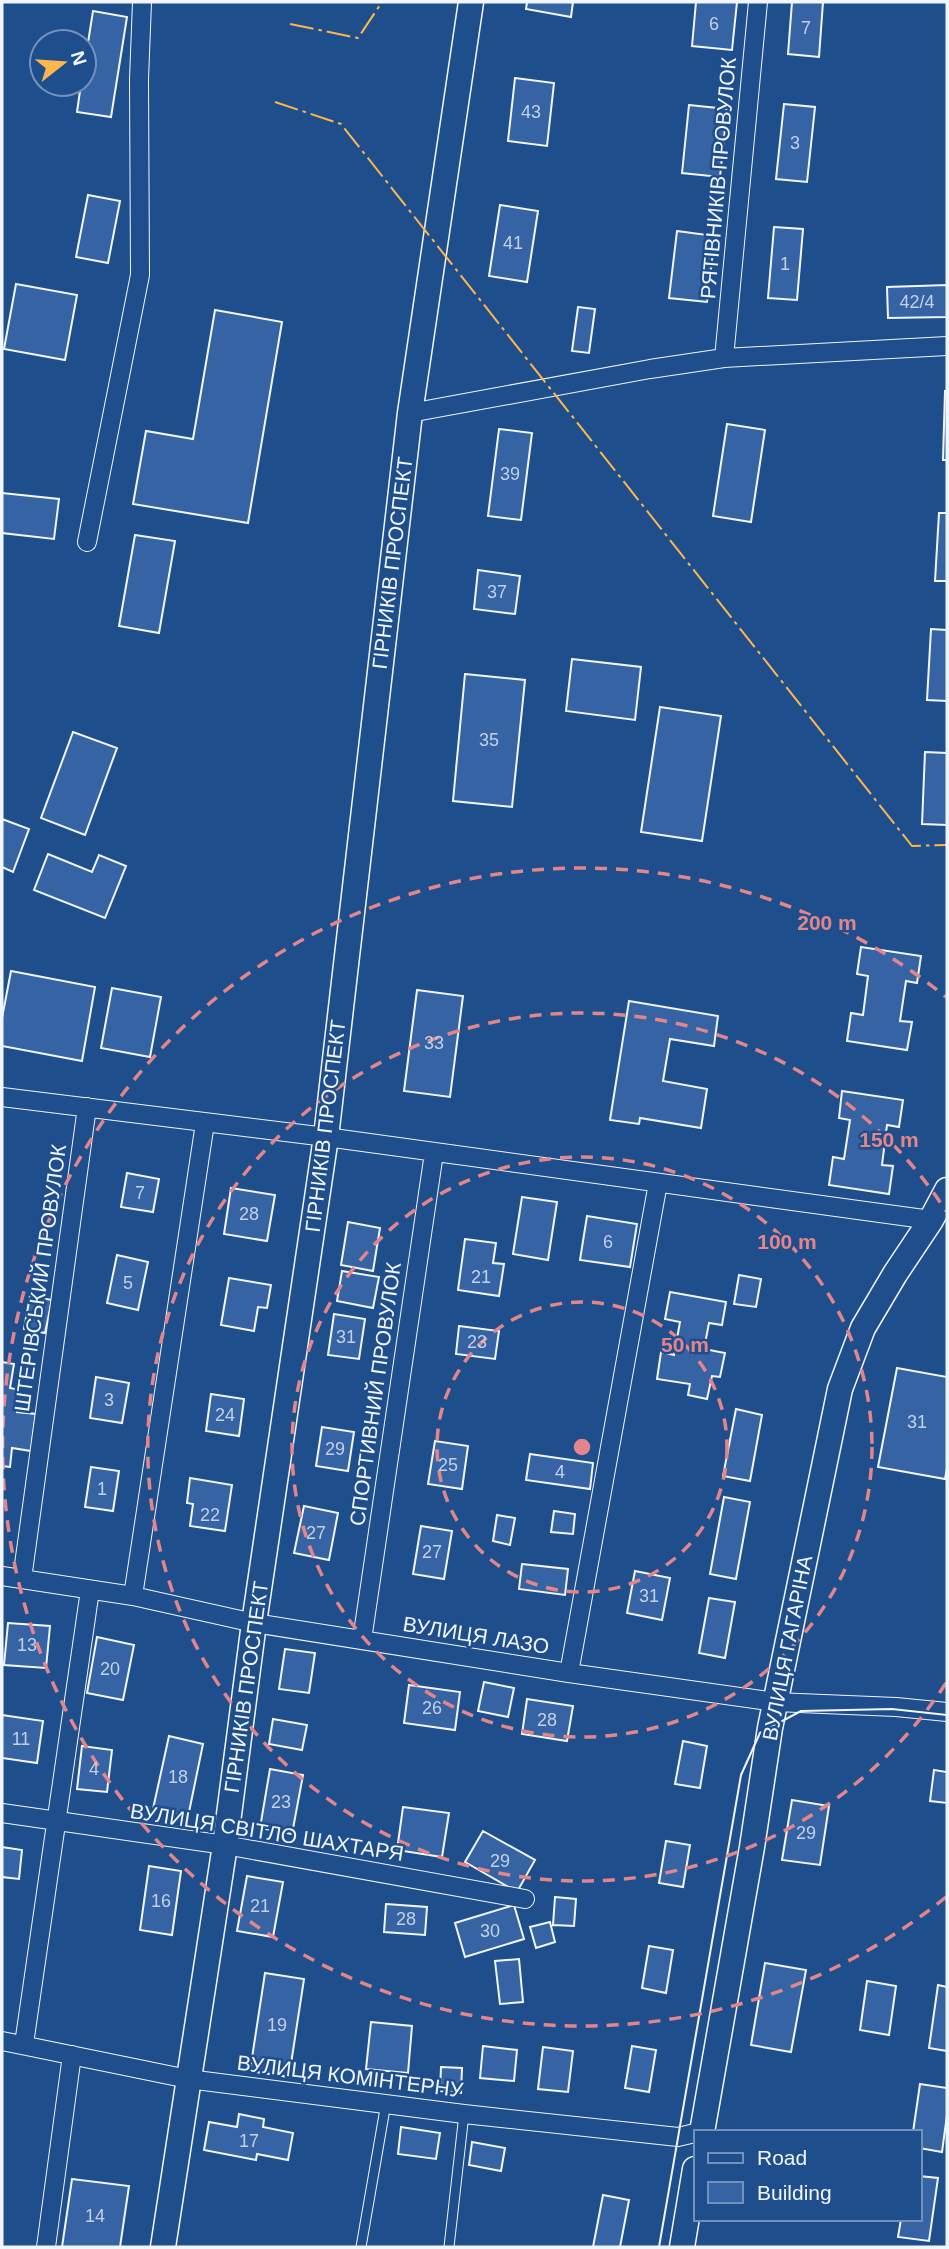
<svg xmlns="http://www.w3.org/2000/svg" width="949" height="2249" viewBox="0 0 949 2249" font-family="Helvetica,sans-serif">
  <rect width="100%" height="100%" fill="#1f4e8c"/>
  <path fill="#3563a3" stroke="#f2f6ff" stroke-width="2" d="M527 2H573L571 17 526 9Z
    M696 2H737L732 50 692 46Z
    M792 2H823L819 57 788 54Z
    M93 11 127 17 111 117 77 112 81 84H84V68Z
    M515 78 554 83 547 146 508 141Z
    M784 104 815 107 807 182 776 179Z
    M689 105 727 109 720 177 682 173Z
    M88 195 120 201 108 263 76 257Z
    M500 205 538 211 527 282 489 276Z
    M774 227 803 229 797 300 768 298Z
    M677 231 715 236 707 302 669 298Z
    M16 284 77 295 65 360 4 349Z
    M947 285V317L888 318 887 287Z
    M578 307 595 309 589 353 572 351Z
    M215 310 282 322 248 523 133 504 146 431 193 439Z
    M945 391H947V460H943Z
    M727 424 765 430 751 522 713 516Z
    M499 429 532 433 521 520 488 516Z
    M2 493 59 499 54 539 2 533Z
    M939 513H947V581H935Z
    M135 535 175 541 159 633 119 626Z
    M478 570 520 576 515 614 474 609Z
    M931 629 947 630V701L927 700Z
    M572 659 641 667 635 720 566 711Z
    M465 674 525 680 512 807 453 801Z
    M660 707 721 716 702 841 641 832Z
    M73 732 117 748 85 835 41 818Z
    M925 752 947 753V825L922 824Z
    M2 819 29 829 13 872 2 867Z
    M48 854 92 872 99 855 126 866 105 918 34 890Z
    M861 947 921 956 917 983 906 981 900 1021 912 1022 907 1050 847 1041 851 1013 863 1015 868 976 857 974Z
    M11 971 95 987 82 1061 2 1046V1018Z
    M112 988 161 997 150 1057 101 1048Z
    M417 990 463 996 450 1097 404 1091Z
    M629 1001 718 1016 714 1046 670 1039 663 1081 707 1089 701 1128 640 1118 639 1124 610 1120Z
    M842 1091 903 1100 899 1127 887 1125 882 1165 893 1166 889 1194 829 1185 833 1157 844 1159 850 1120 839 1118Z
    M127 1173 159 1179 153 1212 121 1207Z
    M231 1188 275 1195 267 1241 224 1234Z
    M522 1197 557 1202 548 1260 513 1254Z
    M587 1216 637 1224 630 1267 580 1260Z
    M348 1222 380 1228 373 1271 341 1265Z
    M465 1239 496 1243 493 1263 504 1264 499 1296 458 1290Z
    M117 1255 148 1262 138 1310 107 1303Z
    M342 1271 379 1277 373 1308 337 1301Z
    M739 1275 761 1279 756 1307 734 1304Z
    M229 1278 271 1285 267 1308 258 1307 254 1331 221 1325Z
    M670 1292 726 1302 722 1325 709 1323 704 1349 725 1353 720 1377 712 1376 707 1399 688 1395 690 1384 657 1379 661 1352 674 1355 680 1322 665 1319Z
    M30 1296 52 1300 45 1333 24 1329Z
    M334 1314 365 1319 359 1359 328 1355Z
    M459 1326 499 1331 495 1359 456 1354Z
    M2 1362 14 1364 10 1388 20 1390 17 1412 36 1414 31 1451 12 1448 10 1467 2 1466Z
    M897 1368 947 1377V1468L945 1479 878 1467Z
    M96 1377 129 1383 122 1423 90 1418Z
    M211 1394 244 1399 239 1436 206 1431Z
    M736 1409 762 1415 750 1481 723 1476Z
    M322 1427 354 1432 348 1471 316 1466Z
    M435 1441 468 1446 462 1489 428 1484Z
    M530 1454 593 1463 590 1489 526 1480Z
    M91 1467 119 1471 113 1511 85 1507Z
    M190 1478 232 1485 225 1531 190 1526 193 1504 187 1503Z
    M724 1497 750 1502 736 1579 710 1574Z
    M304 1506 338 1513 329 1560 294 1553Z
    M554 1511 575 1514 573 1534 551 1532Z
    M497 1515 515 1518 510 1545 493 1541Z
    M421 1526 452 1531 444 1579 413 1574Z
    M522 1564 568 1569 565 1595 519 1589Z
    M635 1571 670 1578 662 1620 627 1613Z
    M709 1598 735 1602 725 1658 699 1653Z
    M8 1623 50 1626 46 1668 4 1665Z
    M97 1637 134 1645 123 1700 87 1693Z
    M285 1649 315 1653 309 1693 279 1689Z
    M484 1682 514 1688 508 1717 478 1711Z
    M409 1685 460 1692 455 1730 404 1723Z
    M527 1699 573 1706 567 1741 522 1734Z
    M2 1715 43 1721 37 1763 2 1758Z
    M273 1719 307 1725 302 1750 269 1744Z
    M169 1736 203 1744 188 1817 153 1809Z
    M683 1741 707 1746 700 1788 675 1784Z
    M82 1746 112 1750 107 1792 77 1789Z
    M270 1769 303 1775 292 1834 260 1828Z
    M934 1770 947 1772V1803L930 1801Z
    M792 1800 829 1806 820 1865 782 1860Z
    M403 1807 449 1813 442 1857 397 1850Z
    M483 1831 535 1860 517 1892 465 1862Z
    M666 1841 690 1845 683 1887 659 1883Z
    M2 1847 22 1850 19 1879 2 1877Z
    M149 1866 181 1871 172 1935 140 1930Z
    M247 1876 283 1882 273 1937 237 1931Z
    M555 1897 576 1899 574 1926 553 1925Z
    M386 1904 427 1907 425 1935 384 1932Z
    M514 1905 524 1939 465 1957 455 1923Z
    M550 1922 555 1942 536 1948 530 1927Z
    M649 1946 673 1950 666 1993 642 1988Z
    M519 1959 523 2002 500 2004 495 1961Z
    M765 1963 806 1970 791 2052 751 2045Z
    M265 1973 304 1979 289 2077 250 2071Z
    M867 1981 896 1986 889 2035 860 2030Z
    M938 1985 947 1987V2051L929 2048Z
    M371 2022 412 2026 408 2073 366 2069Z
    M483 2046 517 2050 514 2081 480 2078Z
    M632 2046 656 2050 649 2092 625 2088Z
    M543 2047 573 2051 568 2092 538 2089Z
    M441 2067 462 2068 461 2093 440 2091Z
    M920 2084 947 2088V2115L942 2152 919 2148V2132H913Z
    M239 2114 264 2119 263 2127 293 2133 288 2160 257 2154 256 2160 204 2150 209 2122 237 2127Z
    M401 2127 440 2133 436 2159 398 2154Z
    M472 2142 505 2148 501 2171 469 2165Z
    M919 2176 938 2178 929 2241 898 2237 901 2219H919Z
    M72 2179 129 2186 120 2247H62Z
    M603 2195 629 2200 620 2247H593Z"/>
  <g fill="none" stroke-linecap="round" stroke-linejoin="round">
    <g stroke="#f2f6ff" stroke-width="11">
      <path id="service" d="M361 2247 386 2103
        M449 2247 464 2114"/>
    </g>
    <g stroke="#f2f6ff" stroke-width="20">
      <path id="minor" d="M724 358 758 2
        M410 413 650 369 724 358 947 346
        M87 542 140 275 139 79 142 2
        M2 1097 326 1137 931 1220
        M2 1576 133 1596 254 1623 569 1673 775 1702 896 1707 947 1712
        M22 1579 87 1107
        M133 1596 205 1123
        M362 1640 434 1153
        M569 1673 658 1183
        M2 1813 225 1845 525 1899
        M2 2041 188 2079 464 2114 678 2137 695 2133
        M24 2044 90 1590
        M46 2247 72 2055"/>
    </g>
    <g stroke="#f2f6ff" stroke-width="27">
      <path id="secondary" d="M702 2132 752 1847 770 1728 840 1389 863 1328 895 1274 931 1220 947 1190
        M163 2247 225 1845 254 1623 326 1137 410 413 471 2
        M682 2247 695 2169"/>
    </g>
    <use href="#service" stroke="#1f4e8c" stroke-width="9"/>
    <use href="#minor" stroke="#1f4e8c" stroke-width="18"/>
    <use href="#secondary" stroke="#1f4e8c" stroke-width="24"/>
    <path stroke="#f2f6ff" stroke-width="2" d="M659 2247 741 1775 760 1733 801 1711 892 1709 947 1715"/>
    <path stroke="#ffb74d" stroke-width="2" stroke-dasharray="24 5 3.5 5" stroke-linecap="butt" d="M290 24 358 38 382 2
      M275 102 341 124 912 846 947 845"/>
  </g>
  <g fill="none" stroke="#e38589" stroke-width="3.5" stroke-dasharray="12 9">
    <circle cx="582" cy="1447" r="145"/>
    <circle cx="582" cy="1447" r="290"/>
    <path d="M946 1683A434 434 0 1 1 946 1211"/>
    <path d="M946 1897A579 579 0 1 1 946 997"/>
  </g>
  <g text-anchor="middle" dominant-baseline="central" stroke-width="5" stroke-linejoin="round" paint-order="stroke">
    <g font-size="18" fill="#c3d1e8">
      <text x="714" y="24">6</text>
      <text x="806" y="28">7</text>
      <text x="531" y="112">43</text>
      <text x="795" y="143">3</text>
      <text x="513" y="243">41</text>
      <text x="785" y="264">1</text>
      <text x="917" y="302">42/4</text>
      <text x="510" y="474">39</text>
      <text x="497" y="592">37</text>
      <text x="489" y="740">35</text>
      <text x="434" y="1043">33</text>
      <text x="140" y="1193">7</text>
      <text x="249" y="1214">28</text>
      <text x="608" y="1242">6</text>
      <text x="481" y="1277">21</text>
      <text x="128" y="1283">5</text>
      <text x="346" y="1337">31</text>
      <text x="477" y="1342">23</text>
      <text x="109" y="1400">3</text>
      <text x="225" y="1415">24</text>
      <text x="917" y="1422">31</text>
      <text x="335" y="1449">29</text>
      <text x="448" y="1465">25</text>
      <text x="560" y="1472">4</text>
      <text x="102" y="1489">1</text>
      <text x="210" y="1515">22</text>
      <text x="316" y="1533">27</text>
      <text x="432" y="1552">27</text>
      <text x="649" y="1596">31</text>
      <text x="27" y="1645">13</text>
      <text x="110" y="1669">20</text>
      <text x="432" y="1708">26</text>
      <text x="547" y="1720">28</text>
      <text x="21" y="1739">11</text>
      <text x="94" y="1769">4</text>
      <text x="178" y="1777">18</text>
      <text x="281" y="1802">23</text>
      <text x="806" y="1833">29</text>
      <text x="500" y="1861">29</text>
      <text x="161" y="1901">16</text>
      <text x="260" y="1906">21</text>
      <text x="406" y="1919">28</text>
      <text x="490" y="1931">30</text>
      <text x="277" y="2025">19</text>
      <text x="249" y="2141">17</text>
      <text x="95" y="2216">14</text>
    </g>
    <g font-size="21" fill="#f2f6ff" stroke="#1f4e8c">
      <text transform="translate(718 178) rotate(-85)">РЯТІВНИКІВ ПРОВУЛОК</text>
      <text transform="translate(392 563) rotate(-83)">ГІРНИКІВ ПРОСПЕКТ</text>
      <text transform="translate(325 1126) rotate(-83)">ГІРНИКІВ ПРОСПЕКТ</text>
      <text transform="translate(40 1278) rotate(-82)">ШТЕРІВСЬКИЙ ПРОВУЛОК</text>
      <text transform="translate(375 1394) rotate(-82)">СПОРТИВНИЙ ПРОВУЛОК</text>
      <text transform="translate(476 1635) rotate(9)">ВУЛИЦЯ ЛАЗО</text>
      <text transform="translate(787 1648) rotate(-79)">ВУЛИЦЯ ГАГАРІНА</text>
      <text transform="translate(246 1687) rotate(-82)">ГІРНИКІВ ПРОСПЕКТ</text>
      <text transform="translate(267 1832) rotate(9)">ВУЛИЦЯ СВІТЛО ШАХТАРЯ</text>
      <text transform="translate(350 2076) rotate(7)">ВУЛИЦЯ КОМІНТЕРНУ</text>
    </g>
  </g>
  <circle cx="582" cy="1447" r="10" fill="#e38589" stroke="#1f4e8c" stroke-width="3.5"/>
  <g font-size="21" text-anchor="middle" font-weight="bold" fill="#e38589" stroke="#1f4e8c" stroke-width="5" stroke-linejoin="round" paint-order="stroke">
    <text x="827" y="930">200 m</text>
    <text x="889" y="1147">150 m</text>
    <text x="787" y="1249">100 m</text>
    <text x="685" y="1352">50 m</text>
  </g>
  <rect width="949" height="2249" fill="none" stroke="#f2f6ff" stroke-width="7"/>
  <rect x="694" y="2130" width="228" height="91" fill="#1f4e8c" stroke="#7391ba" stroke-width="2"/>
  <rect x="708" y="2153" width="35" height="10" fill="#1f4e8c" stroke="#7391ba" stroke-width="2"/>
  <text x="757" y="2165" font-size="21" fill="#f2f6ff">Road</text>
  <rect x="708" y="2182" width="35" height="21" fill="#3563a3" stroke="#7391ba" stroke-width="2"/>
  <text x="757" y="2200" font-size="21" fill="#f2f6ff">Building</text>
  <g transform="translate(63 63) rotate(73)"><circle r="33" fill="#1f4e8c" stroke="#7391ba" stroke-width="2"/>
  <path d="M0-5L12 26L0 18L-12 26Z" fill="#ffb74d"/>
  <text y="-10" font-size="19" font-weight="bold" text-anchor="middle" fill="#f2f6ff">N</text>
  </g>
</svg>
